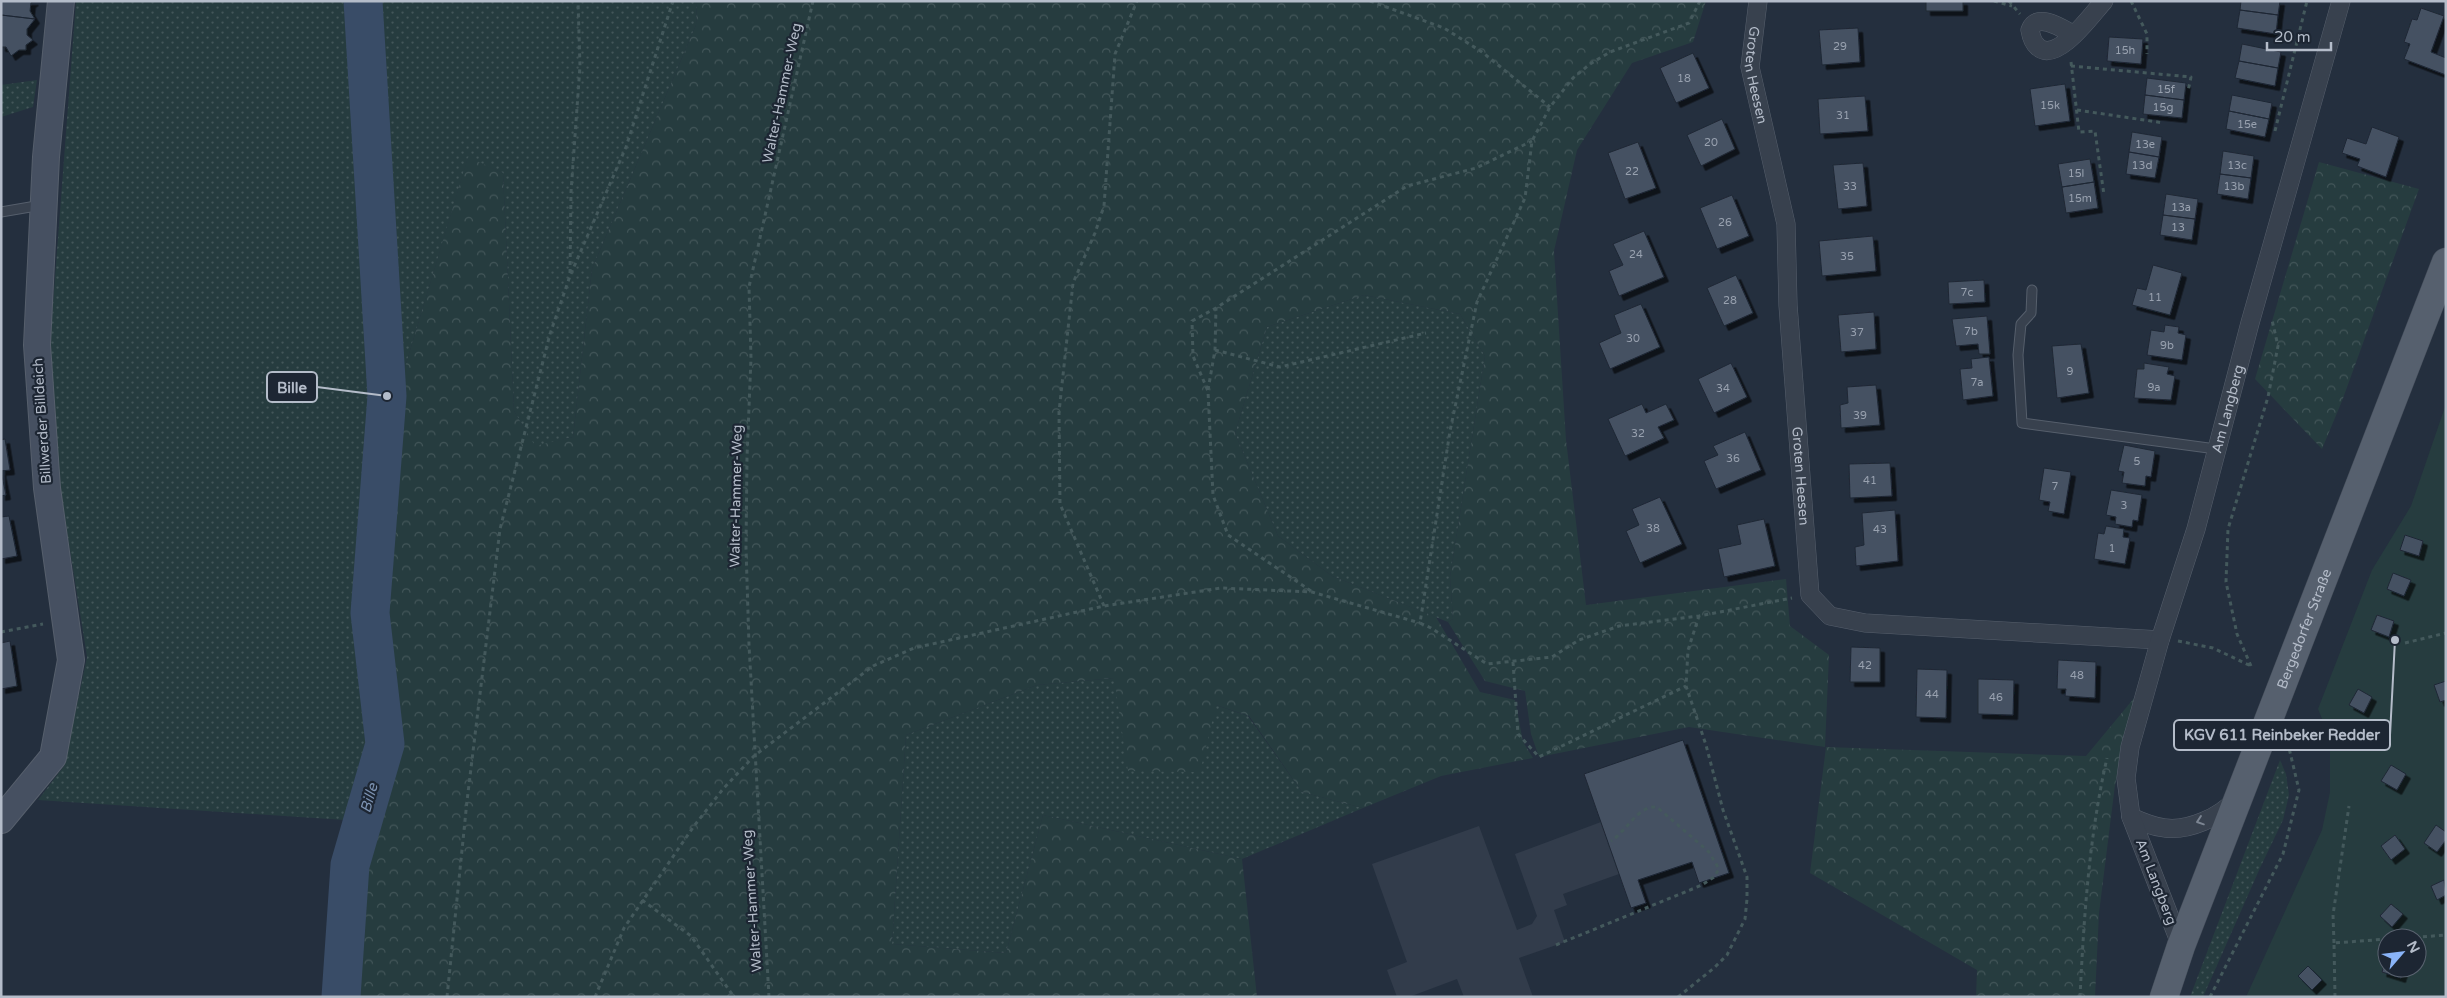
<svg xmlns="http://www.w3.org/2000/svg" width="2447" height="998" viewBox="0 0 2447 998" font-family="'Varela Round',sans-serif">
  <defs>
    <pattern id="grass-dots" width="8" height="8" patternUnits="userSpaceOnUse" patternTransform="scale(1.25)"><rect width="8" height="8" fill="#263c3f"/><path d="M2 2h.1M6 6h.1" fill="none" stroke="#435659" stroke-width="1.8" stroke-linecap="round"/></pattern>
    <pattern id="forest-crowns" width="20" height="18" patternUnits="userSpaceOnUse" patternTransform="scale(1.25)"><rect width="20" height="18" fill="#263c3f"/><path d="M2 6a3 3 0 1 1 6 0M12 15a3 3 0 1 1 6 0" fill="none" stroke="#435659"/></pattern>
    <filter id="shadow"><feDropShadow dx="4.5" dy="4.5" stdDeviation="0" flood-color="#0009"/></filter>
  </defs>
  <rect width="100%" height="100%" fill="#242f3e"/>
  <path fill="#323c4b" d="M1601 822 1619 874 1563 894 1567 905 1554 910 1565 942 1519 958 1533 997H1464L1457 979 1409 997H1397L1387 970 1407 962 1372 864 1479 826 1517 930 1532 924 1537 916 1515 854Z"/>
  <path fill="url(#grass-dots)" d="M76 1H350L357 134 379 400 369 611 383 744 360 821 38 800 64 766 87 657 59 481 50 343Z
    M371 1H697L696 25 592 269 573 437 535 447 514 411 503 173 468 158 397 394Z
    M37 80 33 107 1 117V85Z
    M1364 295 1460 314 1485 356 1450 577 1453 619 1448 622 1332 576 1278 536 1235 433 1267 327Z
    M1114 678 1216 705 1248 716 1302 792 1363 808 1242 859 1043 815 1006 953 892 944 906 735 1037 685Z
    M2280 760 2286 774 2289 795 2283 820 2260 868 2203 997H2190Z"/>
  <path fill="url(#forest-crowns)" d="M697 1H1706L1693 42 1632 63 1577 150 1554 251 1566 440 1586 605 1786 579 1790 626 1829 655 1825 747 1689 727 1539 757 1531 734 1525 691 1485 681 1448 622 1453 619 1450 577 1485 356 1460 314 1364 295 1267 327 1235 433 1278 536 1332 576 1436 617 1480 692 1515 700 1523 742 1533 758 1441 776 1363 808 1302 792 1249 716 1216 705 1200 772 1128 771 1114 678 1037 685 906 735 892 944 1006 953 1043 815 1242 859 1257 997H336L347 864 383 744 369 611 396 424 397 394 468 157 503 173 514 411 535 446 573 437 592 269 696 25Z
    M2319 162 2419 189 2342 401 2322 449 2255 379Z
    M2135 697 2115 785 2099 913 2095 997H1976L1977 970 1810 873 1826 747 2086 756Z"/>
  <path fill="#263c3f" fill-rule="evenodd" d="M2446 404V997H2246L2322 830 2330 792V738L2318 709 2372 570 2411 506ZM2387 938H2417V968H2387Z"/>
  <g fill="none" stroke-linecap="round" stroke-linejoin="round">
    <path stroke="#394c67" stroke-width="39" d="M341 997 350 865 385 744 370 613 387 396 363 1"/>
  </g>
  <path fill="#455162" stroke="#1f2835" filter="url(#shadow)" d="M1 1H34L31 3 30 11 35 19 1 15Z
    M1926 1H1963V11H1926Z
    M2241 1H2280L2278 15 2240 10Z
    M2421 8 2444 16 2431 52 2446 58V75L2404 59 2410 44 2404 42 2412 19 2417 20Z
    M2240 10 2278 15 2276 34 2237 28Z
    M1 15 35 19 27 29V35L33 40 26 45V50H19L11 56 6 47H1Z
    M1858 28 1860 62 1822 65 1819 30Z
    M2109 37 2143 39 2141 64 2107 61Z
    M2242 44 2281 52 2278 68 2239 61Z
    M1693 53 1709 88 1676 103 1660 68Z
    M2239 61 2278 68 2275 86 2235 78Z
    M2147 78 2186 83 2184 100 2145 95Z
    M2065 84 2070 121 2035 126 2030 89Z
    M2145 95 2184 100 2182 118 2143 114Z
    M2232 95 2272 103 2269 119 2229 111Z
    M1865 96 1868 131 1820 134 1818 99Z
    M2229 111 2269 119 2265 137 2226 129Z
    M1722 119 1735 149 1701 166 1687 135Z
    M2372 127 2399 137 2386 177 2357 166 2360 159 2342 153 2347 138 2366 144Z
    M2132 132 2162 137 2159 157 2129 152Z
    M1638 142 1656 188 1625 199 1608 153Z
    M2223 151 2254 156 2251 178 2220 174Z
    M2129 152 2159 157 2155 178 2126 174Z
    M2090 159 2094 182 2062 187 2058 164Z
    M1863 163 1867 206 1838 209 1833 165Z
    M2220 174 2251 178 2248 199 2217 194Z
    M2094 182 2098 208 2066 213 2062 187Z
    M2166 194 2198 199 2195 219 2163 215Z
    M1732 195 1749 236 1717 249 1700 208Z
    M2163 215 2195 219 2192 240 2160 235Z
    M1644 231 1664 277 1619 296 1609 271 1623 265 1613 244Z
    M1873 236 1876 271 1822 276 1819 241Z
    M2153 265 2182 273 2170 315 2132 305 2137 288 2146 290Z
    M1736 275 1753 313 1724 326 1707 288Z
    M1984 280 1985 302 1949 304 1948 282Z
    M1641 304 1660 347 1610 369 1599 343 1621 333 1614 315Z
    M1874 312 1876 349 1841 352 1838 315Z
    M1987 316 1990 354H1979L1978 344 1956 346 1952 319Z
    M2165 325 2179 327 2178 333 2186 335 2182 360 2147 355 2151 330 2164 332Z
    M2081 344 2089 393 2057 398 2052 346Z
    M1989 357 1993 396 1963 400 1960 369 1972 368 1971 359Z
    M1731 363 1747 397 1714 413 1698 379Z
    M2144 363 2169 367 2167 374 2175 376 2171 400 2134 398 2137 369H2144Z
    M1876 385 1880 425 1841 428 1840 405 1848 403 1847 387Z
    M1642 404 1646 413 1666 404 1674 420 1658 427 1664 438 1625 456 1608 419Z
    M1745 432 1761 470 1716 489 1704 461 1718 455 1713 446Z
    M5 439 10 470 1 471V440Z
    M2124 445 2155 451 2151 477 2146 476 2145 486 2122 483 2124 472 2118 471Z
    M1890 463 1892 496 1850 498 1849 464Z
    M2044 468 2071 472 2064 514 2048 511 2050 502 2039 500Z
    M1 471 6 495 1 496Z
    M2111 490 2142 495 2138 521 2133 520 2132 527 2115 524 2116 517 2106 515Z
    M1660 497 1682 544 1640 563 1626 531 1639 525 1632 509Z
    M1895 510 1898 561 1856 566 1855 547 1864 545 1862 513Z
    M9 516 17 556 1 559V517Z
    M1764 519 1775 566 1724 577 1718 549 1741 544 1737 525Z
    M2106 526 2124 529 2123 537 2130 538 2125 564 2094 559 2098 533 2104 534Z
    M2405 535 2423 541 2419 556 2400 550Z
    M2393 573 2411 580 2404 596 2387 589Z
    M2377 615 2394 621 2389 637 2371 630Z
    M10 641 17 686 1 689V643Z
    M1851 647 1880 648V682H1850Z
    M2058 660 2096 662 2095 698 2065 696 2066 689H2057Z
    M1917 669 1947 670 1946 718 1916 717Z
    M1978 679 2014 680 2013 715 1978 714Z
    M2446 681V700L2440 702 2434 685Z
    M2358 689 2372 697 2364 713 2349 705Z
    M1683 740 1729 873 1699 883 1692 862 1638 880 1646 903 1631 908 1584 774Z
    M2391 765 2406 774 2397 790 2381 781Z
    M2436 825 2446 832V840L2437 852 2424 843Z
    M2395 835 2405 849 2391 860 2381 846Z
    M2444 880 2446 895 2437 900 2431 886Z
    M2391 904 2403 914 2392 927 2380 916Z
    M2387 956V968H2404L2401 978 2382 972Z
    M2308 966 2322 980 2312 990 2298 976Z"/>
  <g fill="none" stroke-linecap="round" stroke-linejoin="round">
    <g stroke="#565f6c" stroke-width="11">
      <path id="lane" d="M1 212 42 205
        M2032 290 2031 313 2021 324 2018 355 2022 423 2216 449"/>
    </g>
    <g stroke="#565f6c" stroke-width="19">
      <g id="street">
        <path id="s1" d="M1758 1 1750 67 1786 224 1788 305 1810 595 1830 616 1865 623 2160 640"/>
        <path d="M2074 35C2063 29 2037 11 2030 30 2031 36 2033 43 2038 47 2057 64 2092 14 2104 1"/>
        <path d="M2131 817C2142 822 2153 827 2165 828 2189 831 2220 817 2236 799"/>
        <path id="s2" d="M2181 946 2131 817 2126 778 2130 747 2160 640 2196 529 2250 323 2341 1"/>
      </g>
    </g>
    <g stroke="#565f6c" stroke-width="28">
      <path id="secondary" d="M1 820 53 757 71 660 47 488 37 345 46 157 61 1"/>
    </g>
    <g stroke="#414a57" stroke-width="29">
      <g id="primary">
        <path id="s3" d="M2164 997 2181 946 2446 262"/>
      </g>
    </g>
    <path stroke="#44595c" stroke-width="3" stroke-dasharray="4 4" stroke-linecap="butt" d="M1370 1 1444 28 1482 52 1550 107
      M1700 1 1689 23 1610 52 1590 64 1573 78 1550 107 1532 141 1525 198 1477 302 1450 431 1420 623 1431 628 1487 664 1552 657 1579 640 1619 626 1699 616 1792 598
      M1994 1 2012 6
      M2009 1 2020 14
      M2131 1 2147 34V54
      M2071 62 2079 132 2095 131 2104 195
      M2071 66 2191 77 2188 91
      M2077 110 2164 123
      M2275 131 2307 1
      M570 273 571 192 580 66 578 1
      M1215 350 1280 367 1426 333
      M1208 390 1215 350 1216 308
      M1311 591 1228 535 1213 495 1208 391 1193 356 1192 321 1216 308 1407 186 1476 168 1532 141
      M1104 606 1060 504 1059 412 1073 283 1095 233 1104 206 1115 54 1137 1
      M1 632 43 624
      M2178 641 2213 648 2251 666
      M2405 643 2446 633
      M1513 662 1518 734 1539 757 1686 686
      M2251 666 2237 634 2226 582 2228 529 2268 397 2278 346 2272 320
      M642 900 691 936 734 997
      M2407 938 2446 935
      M2334 943 2333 915 2349 806
      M1556 945 1702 885 1714 877 1719 869 1709 852 1657 807C1638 805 1627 831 1611 841
      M447 997 467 801 500 529 550 334 570 276 626 147 673 1
      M595 997 624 928 694 826 723 789 754 756 873 666 914 648 1104 606 1221 588 1312 592 1420 623
      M769 997 749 645 746 548 747 457 751 358 749 287 813 1
      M1678 997 1714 968 1727 955 1745 919 1747 899V877L1723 810 1706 745 1686 686 1688 650 1699 616
      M2080 997C2084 916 2089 837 2107 758
      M2210 997 2283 854 2299 790 2289 748
      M2335 997 2334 943 2387 939"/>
    <use href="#lane" stroke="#38414e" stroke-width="9"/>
    <use href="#street" stroke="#38414e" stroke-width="18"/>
    <use href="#secondary" stroke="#465061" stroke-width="26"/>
    <use href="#primary" stroke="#56606e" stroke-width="28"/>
  </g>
  <defs><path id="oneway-chevron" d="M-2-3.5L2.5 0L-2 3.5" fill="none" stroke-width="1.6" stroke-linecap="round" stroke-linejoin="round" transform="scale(1.25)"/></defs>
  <use stroke="#7c8592" href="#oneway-chevron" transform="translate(2200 821) rotate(161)"/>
  <g text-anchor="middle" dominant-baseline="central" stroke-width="4.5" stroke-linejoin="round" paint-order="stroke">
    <g font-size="11" fill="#98a1af">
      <text x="1840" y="46">29</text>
      <text x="2125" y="50">15h</text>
      <text x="1684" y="78">18</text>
      <text x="2166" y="89">15f</text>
      <text x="2050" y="105">15k</text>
      <text x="2163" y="107">15g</text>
      <text x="1843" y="115">31</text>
      <text x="2247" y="124">15e</text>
      <text x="1711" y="142">20</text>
      <text x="2145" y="144">13e</text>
      <text x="2142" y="165">13d</text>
      <text x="2237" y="165">13c</text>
      <text x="1632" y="171">22</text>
      <text x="2076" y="173">15l</text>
      <text x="1850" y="186">33</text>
      <text x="2234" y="186">13b</text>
      <text x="2080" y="198">15m</text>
      <text x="2181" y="207">13a</text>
      <text x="1725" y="222">26</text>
      <text x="2178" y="227">13</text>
      <text x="1636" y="254">24</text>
      <text x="1847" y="256">35</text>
      <text x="1967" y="292">7c</text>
      <text x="2155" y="297">11</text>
      <text x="1730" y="300">28</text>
      <text x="1971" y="331">7b</text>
      <text x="1857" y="332">37</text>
      <text x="1633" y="338">30</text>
      <text x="2167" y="345">9b</text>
      <text x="2070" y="371">9</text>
      <text x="1977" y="382">7a</text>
      <text x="2154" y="387">9a</text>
      <text x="1723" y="388">34</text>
      <text x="1860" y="415">39</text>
      <text x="1638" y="433">32</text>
      <text x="1733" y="458">36</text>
      <text x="2137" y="461">5</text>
      <text x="1870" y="480">41</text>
      <text x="2055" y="486">7</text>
      <text x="2124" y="505">3</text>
      <text x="1653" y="528">38</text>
      <text x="1880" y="529">43</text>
      <text x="2112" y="548">1</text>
      <text x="1865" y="665">42</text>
      <text x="2077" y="675">48</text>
      <text x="1932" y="694">44</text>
      <text x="1996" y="697">46</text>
    </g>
    <g font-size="14" fill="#b4bcc9" stroke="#1d2633">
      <text stroke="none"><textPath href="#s1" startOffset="75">Groten Heesen</textPath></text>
      <text transform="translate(782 93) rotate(-78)">Walter-Hammer-Weg</text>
      <text stroke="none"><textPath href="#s2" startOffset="561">Am Langberg</textPath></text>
      <text transform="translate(42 421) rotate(-94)">Billwerder Billdeich</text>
      <text stroke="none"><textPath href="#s1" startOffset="480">Groten Heesen</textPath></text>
      <text transform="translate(736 496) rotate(-89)">Walter-Hammer-Weg</text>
      <text stroke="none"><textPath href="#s3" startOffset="394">Bergedorfer Straße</textPath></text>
      <text transform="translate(2156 882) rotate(69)">Am Langberg</text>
      <text transform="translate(752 901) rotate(-94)">Walter-Hammer-Weg</text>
    </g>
    <g font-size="15" font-style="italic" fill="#7c92b1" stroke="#1d2633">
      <text transform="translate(369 798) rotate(-74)">Bille</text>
    </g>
  </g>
  <path fill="none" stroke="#b4bcc9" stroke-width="2" d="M387 396L317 387M2395 640L2390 735"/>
  <g fill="#b4bcc9" stroke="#1d2633" stroke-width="2">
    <circle cx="387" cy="396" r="5"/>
    <circle cx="2395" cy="640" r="5"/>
  </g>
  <g fill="#1d2633" stroke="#b4bcc9" stroke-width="2">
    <rect x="267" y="372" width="50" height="30" rx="5"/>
    <rect x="2174" y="720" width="216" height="30" rx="5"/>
  </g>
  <g font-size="15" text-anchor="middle" font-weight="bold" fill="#b4bcc9">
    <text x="292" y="393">Bille</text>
    <text x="2282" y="740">KGV 611 Reinbeker Redder</text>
  </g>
  <rect width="2447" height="998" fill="none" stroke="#b4bcc9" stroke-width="5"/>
  <g transform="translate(2402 953) rotate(62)"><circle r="24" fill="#1d2633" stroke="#59626f"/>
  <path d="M0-4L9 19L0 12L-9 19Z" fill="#8ab4f8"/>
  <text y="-8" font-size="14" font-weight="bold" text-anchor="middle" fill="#b4bcc9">N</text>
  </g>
  <path d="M2267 42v8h64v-8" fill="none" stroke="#b4bcc9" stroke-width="2.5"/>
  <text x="2274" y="42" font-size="15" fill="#b4bcc9" stroke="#1d2633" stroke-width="4" paint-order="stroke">20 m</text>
</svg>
